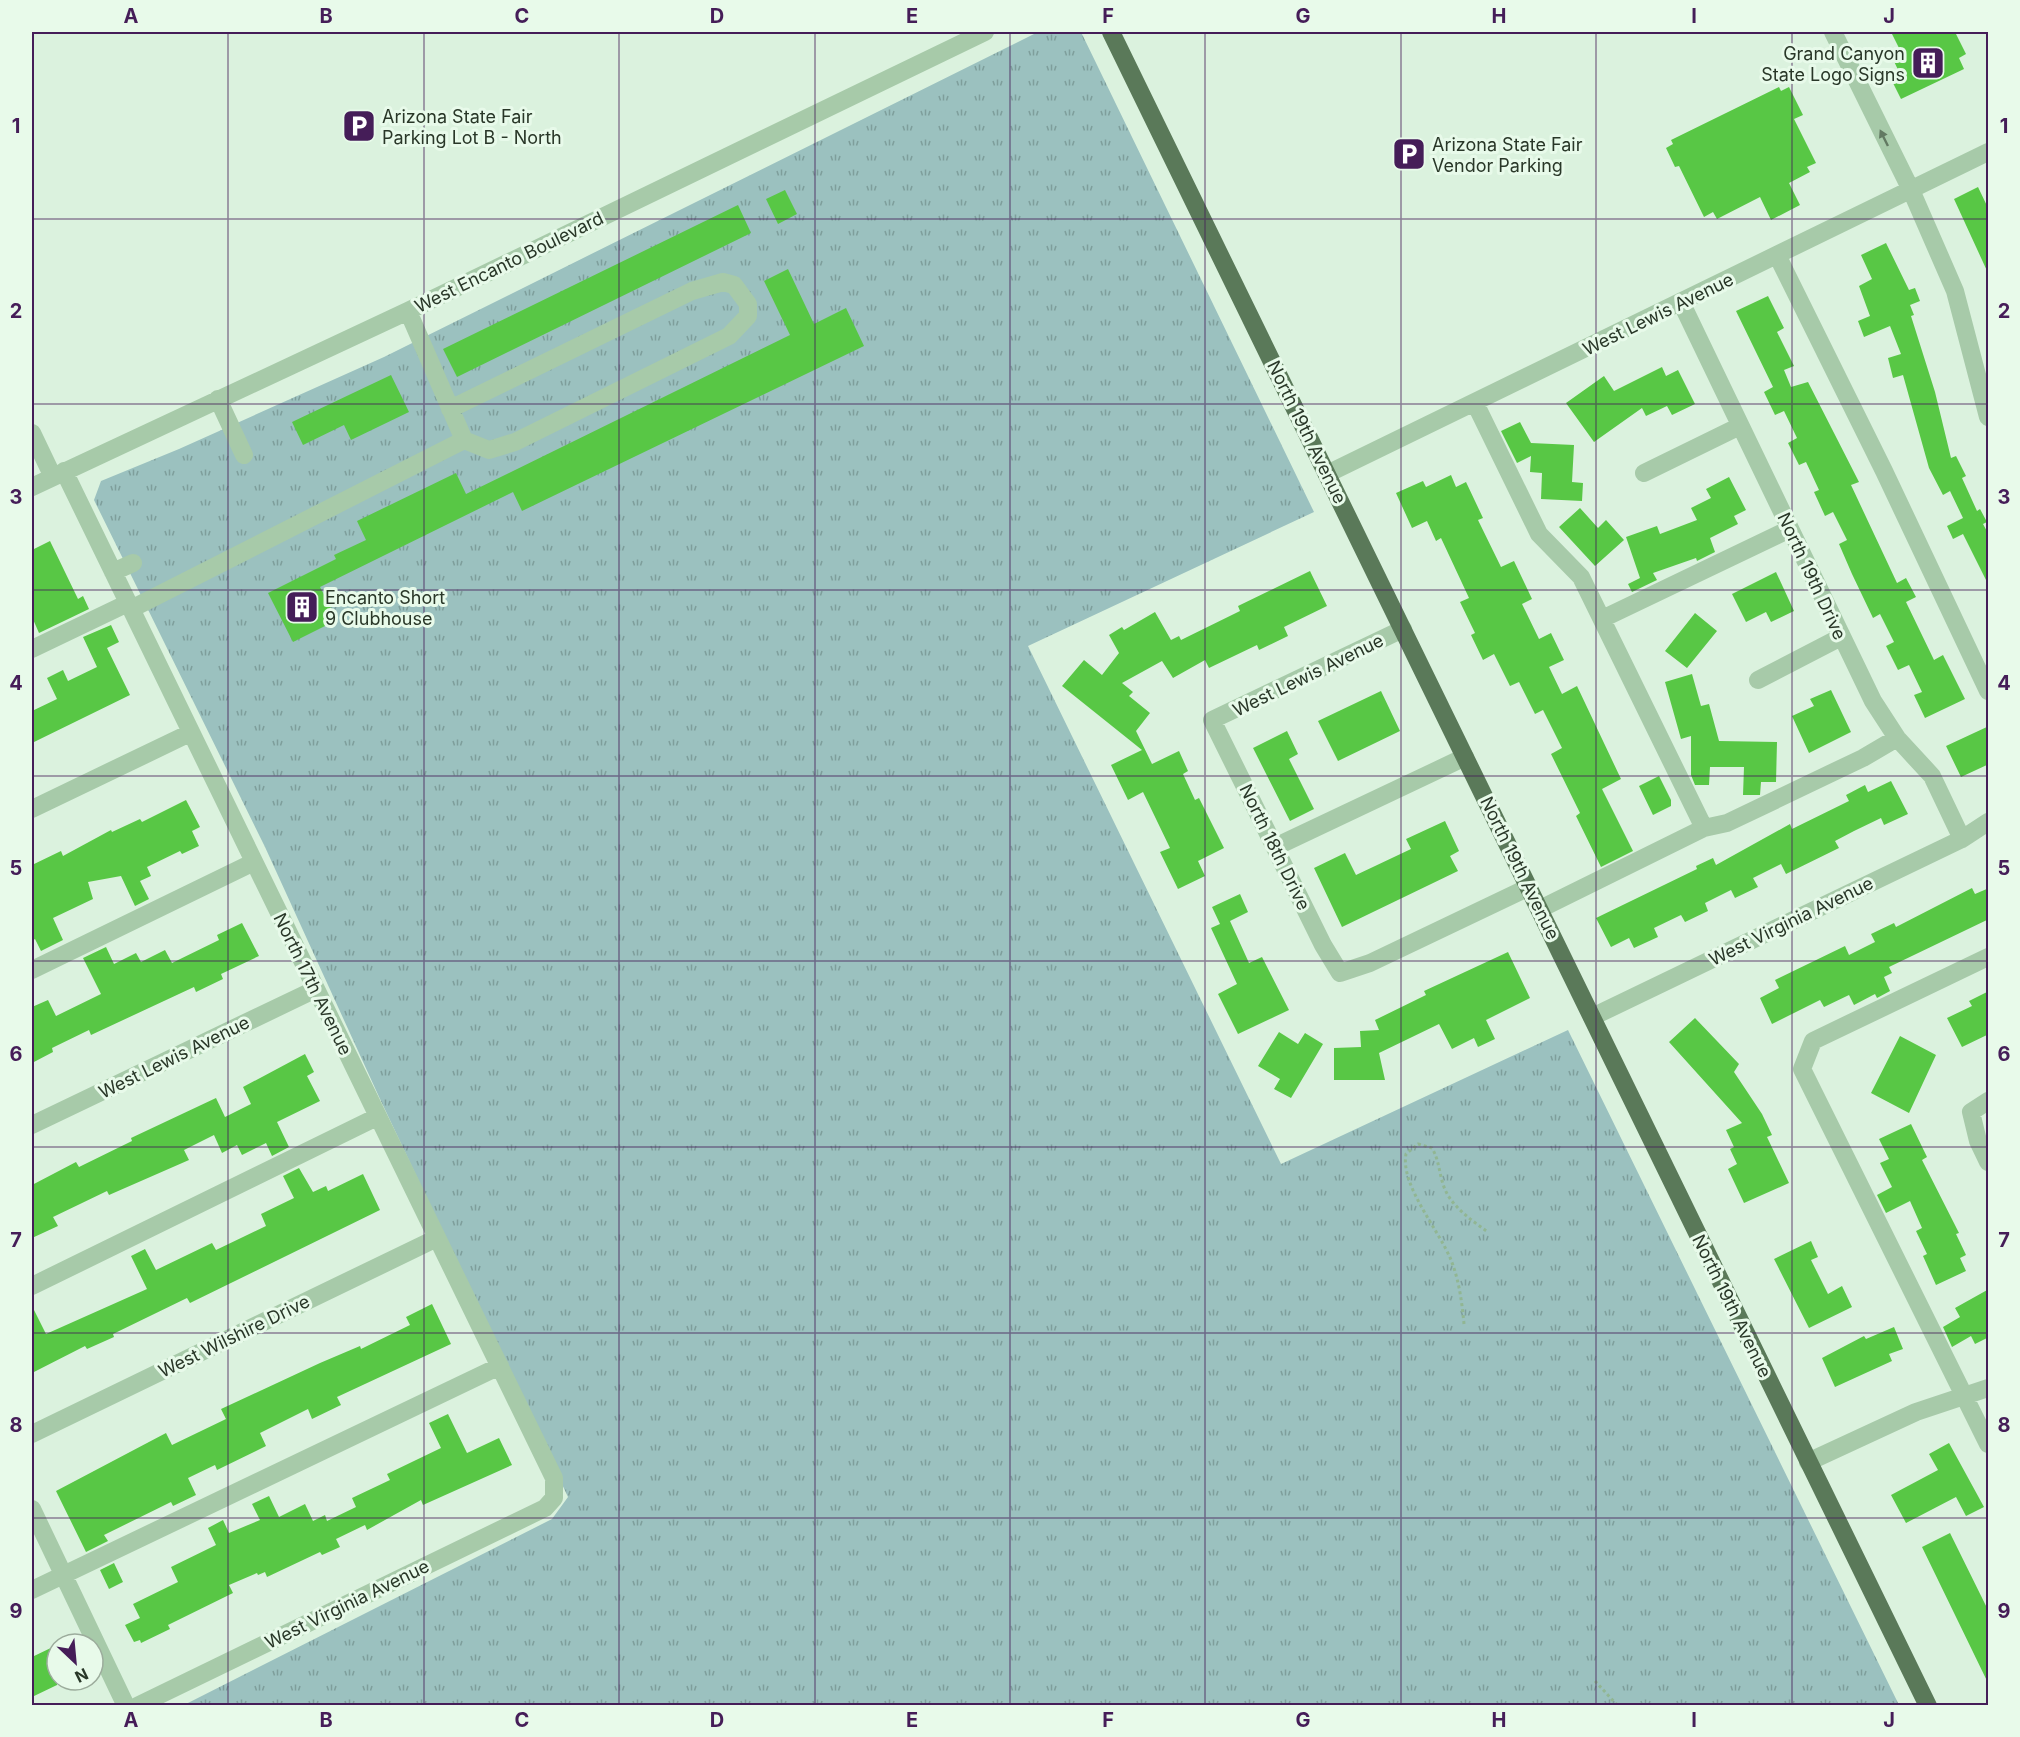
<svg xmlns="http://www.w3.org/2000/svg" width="2020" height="1737" viewBox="0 0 2020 1737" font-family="Inter,sans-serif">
  <defs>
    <pattern id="grass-tufts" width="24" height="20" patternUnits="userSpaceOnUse" patternTransform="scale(1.5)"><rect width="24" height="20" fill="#9bc1bf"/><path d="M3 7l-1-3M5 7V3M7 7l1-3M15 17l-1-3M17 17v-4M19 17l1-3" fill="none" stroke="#7e9e9b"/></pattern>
  </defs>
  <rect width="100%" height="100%" fill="#dbf2de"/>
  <path fill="url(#grass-tufts)" d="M1038 32H1081L1314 512 1028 646 1281 1164 1568 1030 1899 1705H184L552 1519 568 1497 380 1099 265 847 94 500 101 481 179 449 384 357Z"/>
  <path fill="#58c745" d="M1891 32H1955L1966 54 1959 58 1964 69 1901 99 1890 77 1899 72 1892 57 1901 52Z
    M1779 87 1781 91 1789 87 1803 115 1794 119 1816 163 1807 167 1810 172 1789 183 1800 205 1771 220 1760 197 1717 219 1713 212 1704 217 1679 166 1675 167 1666 148 1673 144 1671 140Z
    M1978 187 1989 210 1988 273 1954 199Z
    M785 190 797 214 778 224 766 199Z
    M738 205 751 233 457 377 443 349Z
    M1886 243 1909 290 1915 288 1920 301 1910 305 1914 315 1911 316 1935 392 1951 458 1956 456 1966 476 1962 478 1977 511 1980 509 1987 522 1983 524 1989 535V586L1963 534 1953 539 1947 526 1963 518 1950 491 1943 495 1929 468 1903 375 1893 378 1888 358 1901 354 1890 326 1864 337 1858 321 1870 316 1859 286 1872 279 1861 255Z
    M788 269 814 324 846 308 864 346 522 511 513 492 320 587 337 620 293 642 268 593 336 559 334 555 366 540 357 521 456 473 466 494 790 335 764 281Z
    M1768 296 1784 328 1777 332 1794 366 1784 370 1791 387 1808 382 1859 482 1851 485 1897 583 1906 578 1916 597 1906 602 1934 660 1943 655 1965 699 1925 718 1914 695 1922 692 1909 665 1898 670 1886 646 1894 642 1880 614 1873 618 1852 574 1839 544 1847 540 1833 512 1825 516 1814 492 1819 490 1806 462 1799 465 1788 443 1797 438 1784 411 1775 415 1764 392 1773 387 1736 311Z
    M1662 367 1666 376 1678 370 1695 404 1672 415 1667 406 1646 416 1642 408 1594 442 1566 403 1604 376 1614 391Z
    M391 375 409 412 351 440 344 425 303 445 292 422Z
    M1520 422 1531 443 1574 445 1572 482 1583 483 1582 501 1541 499 1542 473 1530 472 1531 456 1517 463 1501 431Z
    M1451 475 1456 487 1466 482 1483 518 1478 520 1501 567 1514 561 1532 599 1522 604 1539 639 1551 633 1564 660 1549 667 1562 694 1577 686 1621 779 1602 789 1633 851 1601 867 1576 816 1580 813 1551 754 1562 748 1543 710 1535 714 1519 682 1510 686 1494 654 1483 660 1471 635 1475 633 1460 602 1469 598 1441 538 1436 541 1427 521 1412 528 1396 493 1423 481 1426 487Z
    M1729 477 1746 510 1734 516 1738 524 1710 538 1715 552 1697 561 1696 558 1653 573 1657 580 1632 592 1628 584 1640 578 1626 537 1657 526 1660 534 1697 520 1691 508 1711 498 1706 489Z
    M1580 508 1598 528 1606 520 1624 540 1595 566 1559 527Z
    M50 541 78 599 83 596 89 609 39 633 32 617V550Z
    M1310 571 1327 606 1284 627 1288 636 1259 650 1257 645 1209 668 1205 660 1173 678 1162 661 1122 683 1133 692 1129 696 1150 713 1136 731 1152 764 1179 751 1188 771 1183 774 1195 800 1199 798 1224 848 1198 861 1205 876 1178 889 1160 852 1170 848 1143 792 1128 800 1111 765 1142 750 1062 686 1084 660 1102 675 1119 653 1109 635 1122 627 1124 630 1155 612 1171 640 1179 636 1181 640 1240 611 1238 606Z
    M1776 572 1794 611 1771 622 1766 612 1746 622 1732 594Z
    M1695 613 1717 631 1687 668 1665 651Z
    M111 625 119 642 107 648 130 695 32 743V711L57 699 47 678 63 670 68 681 97 667 83 637Z
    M1692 674 1701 706 1709 704 1719 741 1777 742 1776 782H1761L1760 795H1743L1744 767H1710L1709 785H1695L1691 775V736L1681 739 1665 682Z
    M1831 690 1851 732 1809 753 1792 716 1814 706 1810 699Z
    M1381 691 1400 731 1338 761 1318 721Z
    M1989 726V764L1961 777 1946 746Z
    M1287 731 1298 754 1289 759 1314 809 1290 821 1253 748Z
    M1659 776 1671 800V806L1653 815 1639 786Z
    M1891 781 1908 814 1884 825 1881 818 1854 831 1835 841 1839 848 1786 874 1781 864 1753 878 1758 887 1735 898 1731 890 1705 903 1708 911 1685 922 1681 915 1654 928 1658 937 1634 948 1629 938 1611 947 1596 918 1697 869 1696 866 1713 858 1716 865 1790 824 1792 829 1849 801 1846 795 1865 785 1868 792Z
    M186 800 200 827 192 831 199 846 182 854 180 851 147 867 151 876 140 881 149 899 135 906 121 876 88 882 93 899 53 918 63 940 41 951 35 939 32 941V865L61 851 63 856 111 830 112 832 140 819 142 822Z
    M1445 821 1459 851 1450 856 1458 871 1342 927 1314 868 1345 853 1356 875 1411 849 1406 839Z
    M1972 888 1975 894 1989 888V919L1889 967 1892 973 1884 977 1890 991 1877 998 1875 994 1854 1005 1849 995 1824 1007 1820 1000 1772 1024 1760 998 1779 988 1775 980 1845 946 1849 955 1875 942 1871 934 1894 923 1896 927Z
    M1240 894 1248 912 1230 921 1249 963 1262 957 1289 1010 1238 1034 1218 994 1237 984 1211 928 1220 924 1212 907Z
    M242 923 259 956 221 974 223 979 196 992 194 987 91 1035 89 1030 52 1048 53 1052 32 1063V1007L48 1000 56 1016 101 994 83 958 106 947 114 964 136 953 141 962 165 950 172 963 219 940 217 935Z
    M1508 952 1530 998 1486 1020 1495 1039 1478 1047 1474 1038 1452 1049 1439 1024 1379 1053 1385 1080H1334V1048L1361 1047 1360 1031 1379 1030 1375 1020 1426 995 1424 991Z
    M1989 991V1034L1962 1047 1947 1018 1972 1006 1969 1001Z
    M1695 1018 1739 1064 1734 1072 1762 1114 1772 1135 1767 1137 1789 1183 1744 1203 1728 1169 1737 1164 1730 1149 1734 1147 1726 1130 1742 1123 1669 1042Z
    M1279 1032 1298 1044 1305 1033 1323 1044 1291 1098 1274 1089 1280 1079 1258 1066Z
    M1900 1036 1936 1055 1909 1113 1871 1093Z
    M305 1054 314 1072 307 1076 320 1101 277 1122 289 1147 272 1156 266 1143 242 1155 237 1145 222 1153 214 1135 184 1150 189 1160 109 1195 107 1191 53 1217 58 1226 32 1238V1185L76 1162 79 1167 132 1141 131 1138 216 1098 225 1117 251 1104 243 1087Z
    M1911 1124 1927 1157 1922 1160 1959 1233 1956 1234 1966 1255 1960 1258 1966 1271 1936 1285 1923 1256 1927 1254 1916 1231 1922 1228 1910 1201 1886 1213 1877 1195 1892 1187 1880 1163 1889 1159 1879 1139Z
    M299 1168 313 1192 326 1186 328 1191 363 1174 380 1210 190 1303 187 1298 113 1334 114 1337 87 1349 85 1346 32 1373V1306L46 1334 147 1289 131 1256 145 1249 156 1270 212 1243 216 1250 266 1226 261 1214 294 1198 283 1176Z
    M1811 1241 1818 1257 1811 1260 1828 1294 1842 1286 1852 1307 1809 1328 1774 1259Z
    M1989 1289V1337L1975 1344 1971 1336 1952 1347 1943 1327 1960 1317 1955 1308Z
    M432 1304 451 1344 337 1397 341 1405 312 1419 308 1409 260 1433 266 1446 217 1470 215 1465 188 1478 196 1495 173 1506 171 1502 104 1535 108 1541 86 1552 56 1491 166 1433 172 1445 226 1419 221 1409 320 1363 360 1346 361 1349 410 1325 406 1317Z
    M1894 1327 1903 1349 1889 1354 1892 1361 1835 1387 1822 1358 1864 1336 1866 1339Z
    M448 1414 467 1453 499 1438 512 1465 423 1505 421 1500 367 1530 365 1525 336 1539 340 1547 322 1555 320 1552 267 1577 265 1572 258 1575 257 1573 229 1585 233 1593 168 1625 170 1629 141 1643 140 1640 134 1642 125 1625 140 1618 133 1604 178 1582 171 1567 216 1545 208 1528 223 1520 229 1533 260 1520 252 1504 269 1496 279 1517 305 1504 313 1521 325 1515 327 1521 356 1507 352 1498 390 1480 387 1474 441 1448 429 1423Z
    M1949 1443 1984 1507 1966 1516 1956 1497 1906 1523 1891 1495 1938 1470 1929 1454Z
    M1950 1533 1989 1612V1685L1922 1547Z
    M114 1563 123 1582 109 1589 100 1570Z
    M57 1645V1685L32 1697V1657Z"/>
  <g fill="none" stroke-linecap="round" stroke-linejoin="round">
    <path stroke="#91b693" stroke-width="3" stroke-dasharray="3 3" stroke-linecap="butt" d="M1464 1324C1462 1302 1459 1280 1451 1260 1439 1230 1400 1185 1406 1154L1418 1144 1432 1148C1439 1160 1439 1172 1443 1184 1449 1205 1471 1220 1488 1232
      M1595 1681 1618 1706"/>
    <path stroke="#a7caa9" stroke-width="18" d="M1833 32 1911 190 1955 291 1988 417
      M1777 255 1884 471 1988 691
      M1681 302 1873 701 1897 738 1932 776 1962 839
      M218 399 244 455
      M1475 403 1539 534 1581 577 1704 828
      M450 409 692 291 723 282 734 285 748 304V316L729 336 515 442 489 450 464 440
      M32 433 53 477
      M64 471 554 1478V1498L545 1508 137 1706
      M1644 473 1740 426
      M1327 474 1988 152
      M32 487 408 311 985 32
      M113 572 133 563
      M131 609 464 440 408 311
      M1602 619 1790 529
      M1403 629 1212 720 1323 945 1340 973 1370 963 1529 887
      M32 649 128 603
      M1758 680 1841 637
      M32 809 190 733
      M1275 847 1465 757
      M1540 909 1704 828 1727 823 1863 758 1897 738
      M1988 957 1813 1041 1802 1069 1988 1444
      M32 970 254 862
      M1592 1017 1962 839 1988 822
      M1988 1101 1971 1112 1978 1141 1988 1162
      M32 1125 316 989
      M32 1286 377 1117
      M32 1434 437 1238
      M1808 1462 1916 1412 1988 1388
      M32 1509 126 1706
      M32 1590 500 1366"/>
    <path stroke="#5a7959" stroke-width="18" d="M1111 32 1928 1706"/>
  </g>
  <defs><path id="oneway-solid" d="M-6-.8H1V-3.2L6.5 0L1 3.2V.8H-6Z" transform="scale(1.5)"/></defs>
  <use fill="#627962" href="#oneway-solid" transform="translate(1884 138) rotate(-116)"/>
  <path fill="none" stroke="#451d58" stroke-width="1.5" stroke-opacity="0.55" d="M228 32V1706M424 32V1706M619 32V1706M815 32V1706M1010 32V1706M1205 32V1706M1401 32V1706M1596 32V1706M1792 32V1706M32 219H1988M32 404H1988M32 590H1988M32 776H1988M32 961H1988M32 1147H1988M32 1333H1988M32 1518H1988"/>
  <defs>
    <g id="building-square" transform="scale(1.725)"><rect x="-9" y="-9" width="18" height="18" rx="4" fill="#451d58" stroke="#e8faea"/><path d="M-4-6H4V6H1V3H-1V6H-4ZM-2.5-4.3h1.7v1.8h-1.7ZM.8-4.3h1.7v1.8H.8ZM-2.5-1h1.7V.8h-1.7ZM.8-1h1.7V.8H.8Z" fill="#fff"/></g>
    <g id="parking-square" transform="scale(1.725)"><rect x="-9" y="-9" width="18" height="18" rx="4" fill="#451d58" stroke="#e8faea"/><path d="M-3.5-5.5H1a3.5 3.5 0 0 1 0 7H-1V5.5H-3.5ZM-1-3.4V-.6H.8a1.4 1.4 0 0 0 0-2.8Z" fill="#fff"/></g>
  </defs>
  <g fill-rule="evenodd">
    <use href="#building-square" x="1928" y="63"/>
    <use href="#parking-square" x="359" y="126"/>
    <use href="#parking-square" x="1409" y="154"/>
    <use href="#building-square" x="302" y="607"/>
  </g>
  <g text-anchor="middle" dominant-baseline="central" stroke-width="6" stroke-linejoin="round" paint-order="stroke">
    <g font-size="18" fill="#293728" stroke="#e8faea" text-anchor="start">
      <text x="1905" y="53" text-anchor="end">Grand Canyon<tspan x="1905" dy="21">State Logo Signs</tspan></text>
      <text x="382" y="116">Arizona State Fair<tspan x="382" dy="21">Parking Lot B - North</tspan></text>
      <text x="1432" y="144">Arizona State Fair<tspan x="1432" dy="21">Vendor Parking</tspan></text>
      <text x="325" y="597">Encanto Short<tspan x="325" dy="21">9 Clubhouse</tspan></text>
    </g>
    <g font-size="18" fill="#293728" stroke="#e8faea">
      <text transform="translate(509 262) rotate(-26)">West Encanto Boulevard</text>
      <text transform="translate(1658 314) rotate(-26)">West Lewis Avenue</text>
      <text transform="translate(1307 432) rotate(64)">North 19th Avenue</text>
      <text transform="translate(1812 576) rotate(65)">North 19th Drive</text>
      <text transform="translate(1308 675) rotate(-26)">West Lewis Avenue</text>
      <text transform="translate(1275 847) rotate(64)">North 18th Drive</text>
      <text transform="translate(1520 868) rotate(64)">North 19th Avenue</text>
      <text transform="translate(1791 921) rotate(-26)">West Virginia Avenue</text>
      <text transform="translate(313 984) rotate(64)">North 17th Avenue</text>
      <text transform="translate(174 1057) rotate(-26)">West Lewis Avenue</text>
      <text transform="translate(1732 1306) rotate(64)">North 19th Avenue</text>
      <text transform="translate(234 1336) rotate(-26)">West Wilshire Drive</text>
      <text transform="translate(347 1604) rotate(-26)">West Virginia Avenue</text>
    </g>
  </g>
  <rect width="2020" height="1737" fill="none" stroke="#e8faea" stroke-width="66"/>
  <g transform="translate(75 1662) rotate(154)"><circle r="28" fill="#e8faea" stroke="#9cac9c" stroke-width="1.5"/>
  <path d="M0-4.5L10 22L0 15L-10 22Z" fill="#451d58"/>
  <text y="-9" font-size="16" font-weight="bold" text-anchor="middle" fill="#293728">N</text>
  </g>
  <rect x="33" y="33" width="1954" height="1671" fill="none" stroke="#451d58" stroke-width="2"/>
  <g font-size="20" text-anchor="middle" font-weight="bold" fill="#451d58">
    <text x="131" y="23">A</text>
    <text x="326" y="23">B</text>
    <text x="522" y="23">C</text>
    <text x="717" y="23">D</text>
    <text x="912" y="23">E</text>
    <text x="1108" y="23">F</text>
    <text x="1303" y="23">G</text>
    <text x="1499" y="23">H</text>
    <text x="1694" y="23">I</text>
    <text x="1889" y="23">J</text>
    <text x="16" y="133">1</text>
    <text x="2004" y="133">1</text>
    <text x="16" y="318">2</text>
    <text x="2004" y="318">2</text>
    <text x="16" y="504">3</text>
    <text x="2004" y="504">3</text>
    <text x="16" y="690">4</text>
    <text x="2004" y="690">4</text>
    <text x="16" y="875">5</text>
    <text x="2004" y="875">5</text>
    <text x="16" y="1061">6</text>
    <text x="2004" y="1061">6</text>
    <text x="16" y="1247">7</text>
    <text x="2004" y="1247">7</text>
    <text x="16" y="1432">8</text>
    <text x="2004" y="1432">8</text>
    <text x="16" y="1618">9</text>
    <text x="2004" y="1618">9</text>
    <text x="131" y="1727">A</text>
    <text x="326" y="1727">B</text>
    <text x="522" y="1727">C</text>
    <text x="717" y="1727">D</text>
    <text x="912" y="1727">E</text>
    <text x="1108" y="1727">F</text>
    <text x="1303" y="1727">G</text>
    <text x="1499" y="1727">H</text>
    <text x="1694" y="1727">I</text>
    <text x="1889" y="1727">J</text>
  </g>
</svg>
